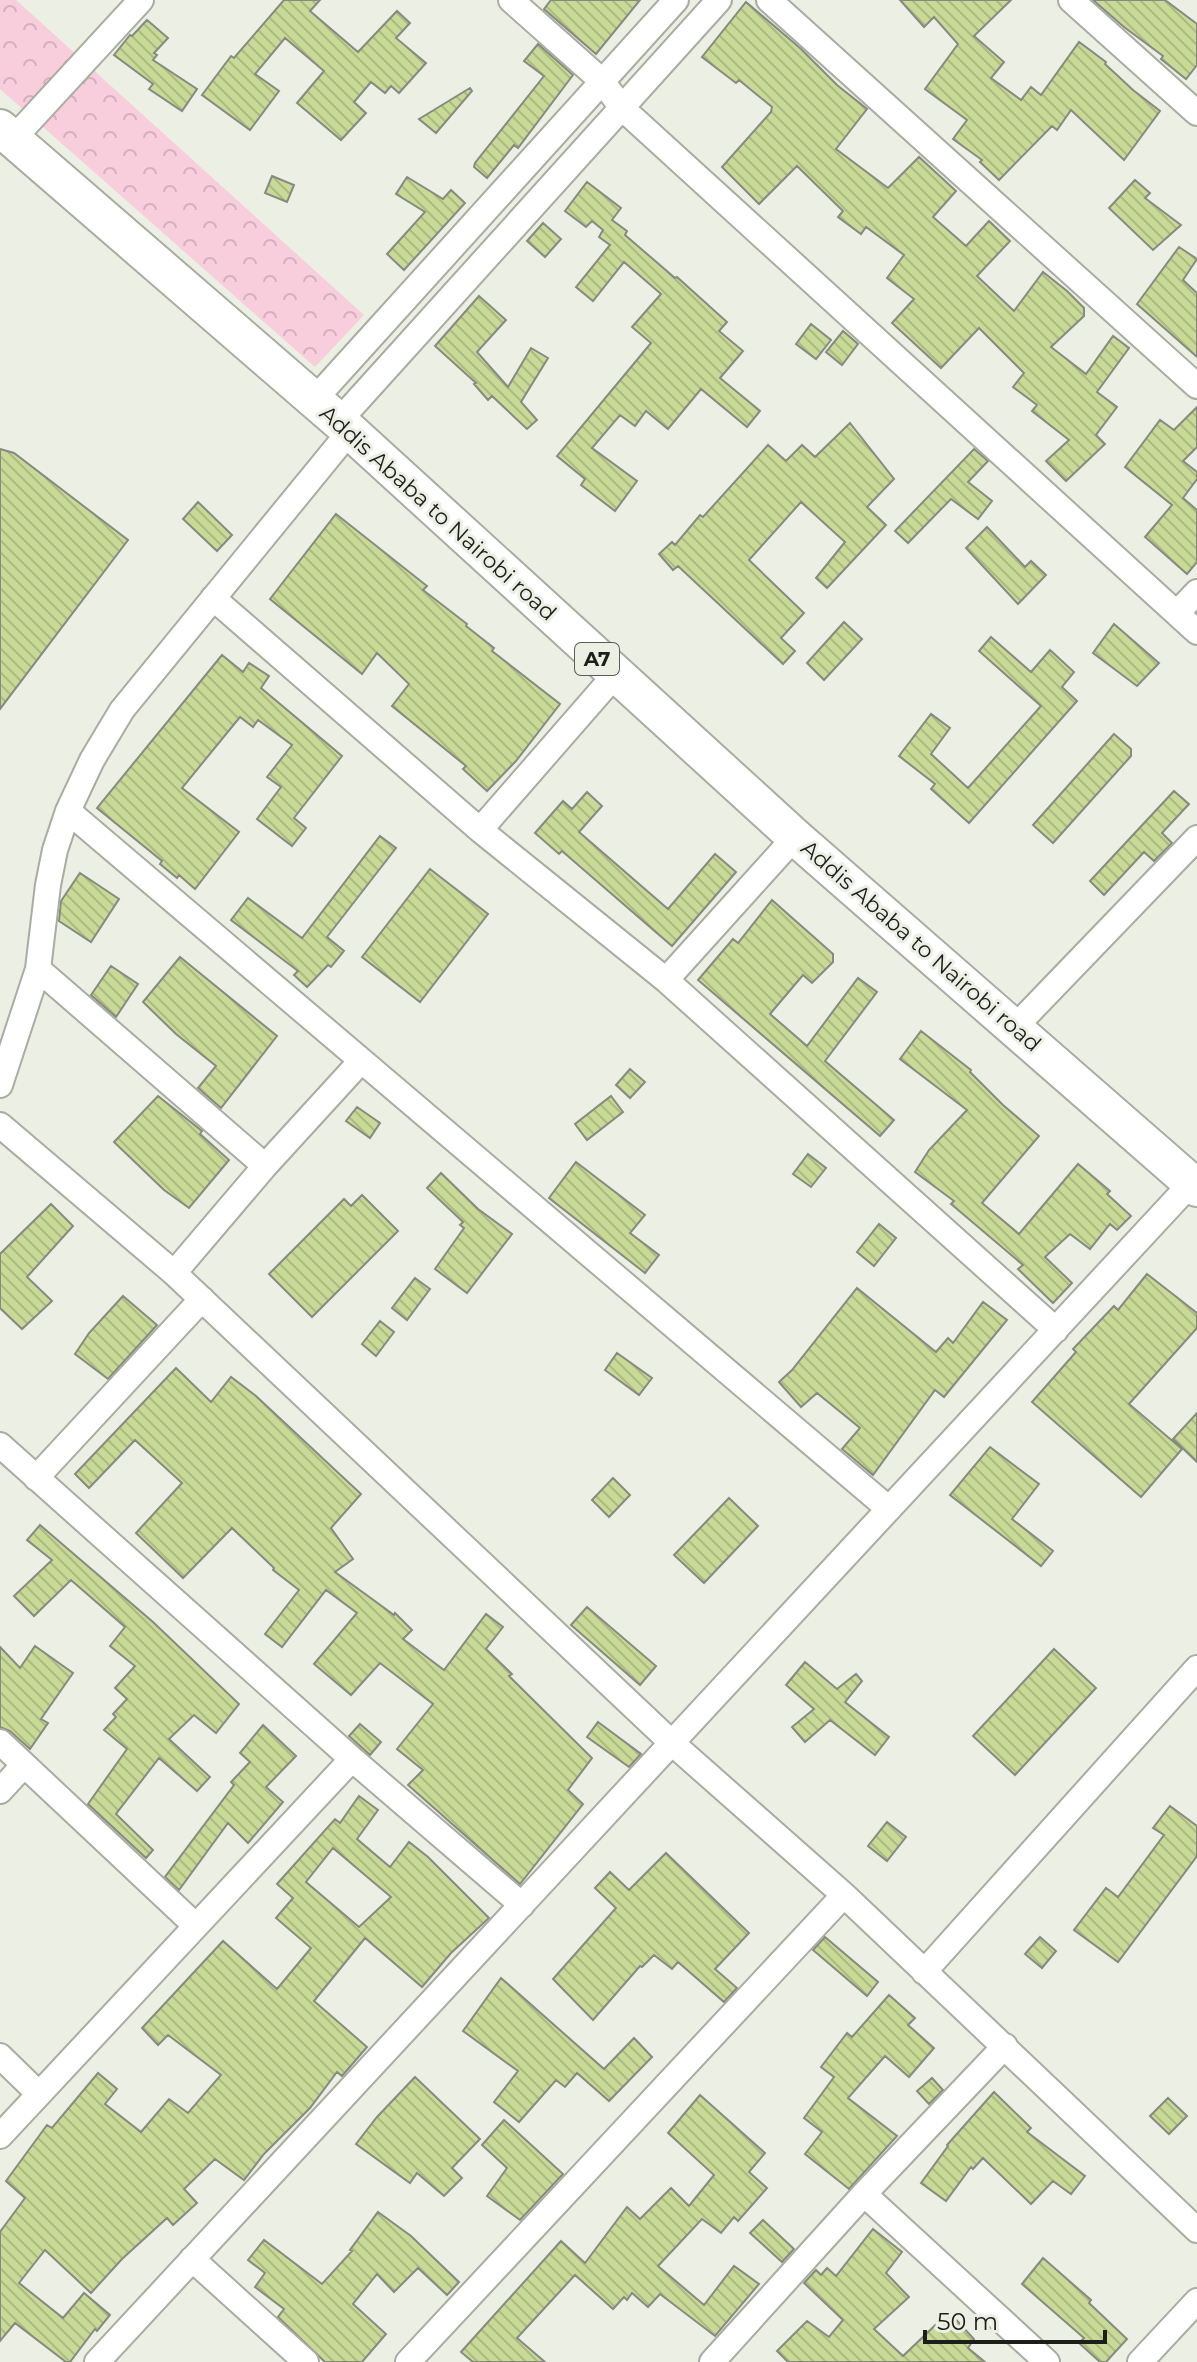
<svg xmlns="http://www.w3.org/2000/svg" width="1197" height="2362" viewBox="0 0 1197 2362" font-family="Montserrat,sans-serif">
  <defs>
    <pattern id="park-crowns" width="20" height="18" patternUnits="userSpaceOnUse" patternTransform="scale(2)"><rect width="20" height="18" fill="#f8cddc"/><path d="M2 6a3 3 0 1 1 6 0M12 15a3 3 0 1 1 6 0" fill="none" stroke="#d4b0bc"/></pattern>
    <pattern id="building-back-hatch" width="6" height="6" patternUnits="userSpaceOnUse" patternTransform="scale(2)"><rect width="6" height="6" fill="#c8da96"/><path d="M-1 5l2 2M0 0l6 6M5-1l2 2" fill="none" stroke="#abbb81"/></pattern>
  </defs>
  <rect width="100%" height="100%" fill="#ecefe4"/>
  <path fill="url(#park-crowns)" d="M0 0H16L364 315 315 367 0 89Z"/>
  <path fill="url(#building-back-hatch)" stroke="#878a80" stroke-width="2" fill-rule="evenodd" d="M284 0H320L310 11 358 52 397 11 410 23 396 38 426 63 399 93 391 86 385 93 371 82 354 102 366 113 341 140 297 103 324 71 285 38 255 74 279 91 250 130 202 95 231 56 234 58Z
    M551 0H640L596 54 544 9Z
    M900 0H1011L974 36 1004 62 991 78 1021 100 1031 87 1041 95 1079 42 1106 62 1105 64 1133 90 1160 111 1124 160 1071 110 1057 130 1052 126 999 180 980 162 982 160 953 139 967 120 925 89 958 44 934 17 924 27Z
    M1093 0H1165L1197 24V65L1186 79 1161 59 1163 56 1124 27Z
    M746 2 800 48 837 85 867 109 836 149 888 188 919 157 956 191 933 217 966 246 989 221 1010 241 977 276 1014 311 1043 272 1067 291 1084 308V316L1051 347 1086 374 1113 336 1129 348 1097 392 1117 407 1096 435 1105 444 1066 481 1046 461 1069 440 1032 411 1037 405 1013 387 1024 373 979 328 941 368 892 323 914 299 887 278 904 255 866 227 861 234 838 217 843 211 797 166 759 204 722 167 771 112 772 107 739 80 736 83 702 57Z
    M147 20 168 38 154 53 157 55 153 60 197 89 182 111 149 89 153 84 114 55 130 35 132 36Z
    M538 44 573 75 518 148 514 145 487 178 474 167 475 163 544 76 524 61Z
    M470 88 472 91 436 133 419 119Z
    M272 176 294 185 287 202 265 193Z
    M407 177 443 199 451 190 465 203 404 270 387 254 425 212 396 194Z
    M1135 180 1150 193 1145 198 1181 225 1153 250 1109 208Z
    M587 182 621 208 612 220 627 231 625 235 675 278 677 277 727 322 719 331 743 351 720 378 760 411 747 427 701 389 668 429 646 411 635 426 620 415 592 448 637 481 615 511 581 485 585 479 557 456 651 343 632 327 661 294 624 262 593 301 576 287 610 245 599 237 603 230 592 221 586 227 565 211Z
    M543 223 561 239 545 257 527 241Z
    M1179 247 1197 259 1183 280 1197 293V357L1137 304Z
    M479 296 506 320 477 352 508 387 531 348 548 358 521 402 537 420 527 429 492 396 488 400 474 384 476 383 435 346Z
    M811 324 831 340 816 359 796 344Z
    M843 331 858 344 842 365 826 352Z
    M1197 407V447L1183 461 1197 472V479L1183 498 1197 510V562L1187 574 1145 537 1172 505 1125 467 1160 420 1174 430Z
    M850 423 894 479 867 507 886 525 827 588 816 578 845 542 801 502 749 560 804 613 781 638 795 651 783 664 678 566 673 570 659 554 672 542 675 545 700 515 703 517 768 445 786 461 802 445 815 457Z
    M0 449 14 453 128 540 0 709Z
    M974 449 988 461 968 482 992 501 978 519 951 499 908 543 895 531Z
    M198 502 232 535 217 551 183 519Z
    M336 514 427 586 423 590 467 624 466 626 494 648 492 651 560 704 516 761 487 791 463 769 466 766 392 706 409 684 377 653 362 674 270 599Z
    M987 527 1025 567 1031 561 1046 575 1018 604 966 548Z
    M844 622 862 639 824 680 807 663Z
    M1114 624 1159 663 1137 686 1093 653Z
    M991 637 1031 672 1050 650 1074 672 1062 687 1077 701 969 823 931 789 935 784 899 756 931 714 950 728 931 754 968 788 1041 706 979 651Z
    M222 655 243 672 249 663 269 676 261 688 342 756 294 818 306 828 292 846 257 819 281 787 267 777 292 745 258 720 253 727 240 717 182 788 239 832 195 889 179 875 177 878 160 864 162 861 97 808Z
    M1114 734 1131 749V756L1053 843 1033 825Z
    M1174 791 1189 804 1162 833 1172 843 1154 861 1144 852 1104 895 1090 881Z
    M587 792 602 806 579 832 668 909 715 854 736 872 672 946 562 851 559 854 535 833 563 801 572 809Z
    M380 836 396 848 327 937 344 951 331 967 328 965 307 987 294 975 298 971 231 920 248 898 302 938Z
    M430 869 488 914 420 1002 362 957Z
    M80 873 119 899 91 942 59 921 61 901Z
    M772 900 833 954V962L812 983 803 975 770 1014 807 1046 858 978 877 992 825 1061 894 1120 880 1136 698 980 733 939 738 943Z
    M180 957 277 1036 221 1108 198 1088 216 1066 176 1034 143 1002Z
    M111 966 138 984 116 1017 91 995Z
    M921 1031 971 1070 970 1072 1003 1105 1039 1136 982 1203 1019 1234 1078 1164 1110 1191 1107 1194 1131 1216 1117 1230 1110 1224 1090 1249 1070 1234 1045 1257 1072 1283 1053 1303 1018 1269 1023 1265 951 1204 954 1201 915 1172 929 1150 967 1110 900 1059Z
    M630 1069 645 1082 630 1098 616 1085Z
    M158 1096 202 1131 200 1134 229 1160 189 1208 164 1190 114 1142Z
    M611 1096 623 1112 587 1140 575 1124Z
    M357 1107 380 1123 370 1138 346 1121Z
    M808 1154 826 1168 811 1187 793 1174Z
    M576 1162 645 1215 630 1233 659 1255 645 1273 549 1198Z
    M441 1173 478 1209 512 1234 467 1293 435 1269 464 1228 460 1225 463 1222 427 1188Z
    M362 1195 398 1231 312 1317 269 1274 344 1199 351 1206Z
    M51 1204 73 1226 27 1277 52 1301 22 1329 0 1308V1254Z
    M879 1224 896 1238 874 1266 857 1252Z
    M1147 1274 1197 1313V1328L1129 1404 1182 1449 1141 1497 1032 1402 1076 1352 1073 1349 1114 1306 1118 1310Z
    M415 1278 430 1289 407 1320 392 1308Z
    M857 1288 936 1352 948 1338 953 1343 983 1302 1007 1320 944 1397 935 1390 873 1475 842 1449 860 1428 817 1393 801 1407 779 1382 792 1370Z
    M123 1296 157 1325 108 1379 75 1354 89 1333Z
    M380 1321 394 1332 376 1356 362 1344Z
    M617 1353 652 1378 639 1395 605 1370Z
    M176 1368 211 1402 231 1377 256 1396 361 1494 331 1528 353 1559 335 1572 394 1615 395 1613 412 1630 403 1639 444 1670 486 1614 503 1627 486 1649 512 1674 509 1676 592 1758 568 1790 583 1804 520 1884 408 1785 423 1770 397 1749 433 1704 380 1663 351 1695 314 1664 357 1613 326 1590 282 1647 265 1634 299 1590 273 1570 274 1568 232 1528 183 1578 136 1533 182 1483 135 1440 89 1488 75 1474Z
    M1197 1413V1462L1173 1439Z
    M990 1447 1039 1484 1012 1519 1053 1551 1041 1566 950 1495Z
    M613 1478 630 1495 609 1517 592 1500Z
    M729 1498 758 1526 704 1583 674 1555Z
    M40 1525 153 1622 239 1704 216 1733 194 1715 169 1739 210 1777 197 1791 159 1758 116 1814 153 1850 146 1858 88 1804 127 1749 104 1730 116 1717 113 1714 127 1699 115 1688 135 1666 110 1646 125 1627 71 1580 34 1616 14 1596 52 1560 27 1540Z
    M587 1607 656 1666 640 1685 571 1625Z
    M35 1646 73 1673 41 1719 48 1723 30 1749 10 1731 0 1727V1647L20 1668Z
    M1054 1649 1096 1688 1015 1775 973 1736Z
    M805 1662 837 1689 856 1674 862 1681 845 1702 889 1737 875 1755 830 1720 805 1742 792 1727 814 1709 786 1685Z
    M598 1722 641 1754 629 1767 587 1737Z
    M360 1724 381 1742 370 1755 349 1736Z
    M263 1725 296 1756 266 1787 283 1802 248 1843 228 1823 179 1890 165 1877 234 1785 231 1782 250 1762 240 1753Z
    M359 1796 378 1810 357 1839 390 1867 409 1842 428 1857 489 1918 451 1953 422 1987 365 1938 314 2001 367 2047 342 2076 337 2072 310 2108 264 2154 244 2180 215 2159 184 2189 197 2203 173 2225 167 2218 122 2259 91 2293 45 2250 19 2283 63 2318 84 2293 110 2315 97 2331 95 2329 70 2362H66L15 2323 0 2341V2232L25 2198 6 2181 47 2125 52 2128 98 2073 117 2089 105 2104 141 2132 169 2099 188 2113 221 2075 168 2035 158 2045 142 2028 223 1941 277 1989 311 1948 276 1918 293 1898 277 1884 335 1819 340 1823ZM333 1848 391 1897 359 1927 306 1882Z
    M1170 1806 1197 1826V1856L1118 1962 1074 1930 1106 1888 1118 1897 1164 1835 1153 1828Z
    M887 1822 906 1837 887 1861 868 1846Z
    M666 1853 749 1933 715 1969 737 1988 724 2002 678 1962 672 1969 654 1955 642 1967 640 1966 593 2020 553 1979 616 1908 595 1888 610 1872 629 1890Z
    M825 1937 878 1982 867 1996 813 1950Z
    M1040 1937 1056 1951 1042 1968 1025 1954Z
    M501 1978 604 2069 634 2038 652 2057 609 2101 577 2073 565 2087 556 2080 519 2122 494 2102 518 2071 463 2031Z
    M889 1995 915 2018 908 2025 934 2048 909 2077 885 2056 848 2098 897 2136 849 2189 805 2154 822 2132 804 2118 834 2077 821 2067 847 2033 852 2037Z
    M415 2077 480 2139 452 2168 462 2178 444 2196 417 2173 410 2183 356 2144 377 2117Z
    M932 2078 943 2090 929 2104 917 2091Z
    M994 2092 1031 2128 1027 2132 1085 2176 1071 2194 1053 2181 1031 2204 983 2158 973 2169 971 2167 946 2201 921 2183 948 2146 947 2145Z
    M700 2095 765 2153 749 2172 767 2188 738 2221 734 2217 721 2233 702 2219 658 2266 704 2305 734 2266 759 2284 715 2336 660 2294 648 2307 632 2293 627 2300 624 2297 613 2309 575 2275 517 2338 545 2362H473L461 2352 561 2241 585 2263 627 2207 640 2219 671 2188 689 2206 714 2175 668 2133Z
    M1168 2098 1187 2116 1169 2134 1150 2116Z
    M504 2120 563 2174 520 2220 487 2196 507 2168 482 2145Z
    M378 2212 411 2236 459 2282 447 2295 418 2268 394 2292 377 2274 353 2304 386 2334 362 2362H325L278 2317 284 2309 255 2287 265 2273 248 2260 264 2240 322 2284 352 2251 350 2250Z
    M763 2220 794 2249 782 2262 750 2233Z
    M873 2229 902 2252 886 2273 909 2297 874 2329 903 2356 949 2312 974 2339 968 2348 985 2362H788L777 2351 807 2321 829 2337 843 2320 804 2283 816 2270 821 2275 827 2268 836 2276Z
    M1043 2258 1091 2300 1089 2303 1127 2339 1106 2362H1100L1079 2343 1084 2338 1022 2284Z"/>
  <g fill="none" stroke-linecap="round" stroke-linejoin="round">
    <g stroke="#a8aca1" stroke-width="28">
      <path id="minor" d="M511 0 602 81 622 108 1197 632
        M769 0 1197 386
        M1071 0 1197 113
        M13 139 141 0
        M314 400 676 0
        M339 421 719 0
        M213 598 480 830 666 980 1056 1330
        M1177 613 1197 592
        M68 811 889 1509
        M480 830 615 675
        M38 969 265 1166
        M666 980 795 837
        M1015 1027 1197 838
        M0 1085 38 969 48 885 55 850 68 811 92 760 122 710 350 431
        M0 1125 174 1273 672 1743 844 1895 1197 2230
        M174 1273 265 1166 361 1061
        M0 1445 352 1759 522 1905
        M36 1478 202 1299
        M0 1742 196 1926
        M0 1791 24 1765
        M924 1972 1197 1668
        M0 2056 39 2094
        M0 2136 352 1759
        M864 2194 1047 2362
        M192 2259 306 2362
        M97 2362 1197 1177
        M408 2362 844 1895
        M712 2362 864 2194 1005 2046
        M1140 2362 1197 2301"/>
    </g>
    <g stroke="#a8aca1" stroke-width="40">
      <path id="highway" d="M0 128 350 431 795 837 1197 1188"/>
    </g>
    <use href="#minor" stroke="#fff" stroke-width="24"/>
    <use href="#highway" stroke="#fff" stroke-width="36"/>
  </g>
  <g text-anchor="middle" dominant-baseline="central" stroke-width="6" stroke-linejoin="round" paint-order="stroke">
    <rect fill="#ecefe4" stroke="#5b5d57" stroke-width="2" x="575" y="643" width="44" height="32" rx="6"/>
    <g font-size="20" font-weight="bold" fill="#1d1e1a">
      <text x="597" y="659">A7</text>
    </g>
    <g font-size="22" fill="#1d1e1a" stroke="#ecefe4">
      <text transform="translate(438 513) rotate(42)">Addis Ababa to Nairobi road</text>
      <text transform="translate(921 946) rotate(41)">Addis Ababa to Nairobi road</text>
    </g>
  </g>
  <path d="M925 2330v12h180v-12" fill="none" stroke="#1d1e1a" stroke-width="4"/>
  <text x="937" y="2330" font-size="24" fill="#1d1e1a" stroke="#ecefe4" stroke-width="6" paint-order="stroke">50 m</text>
</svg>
